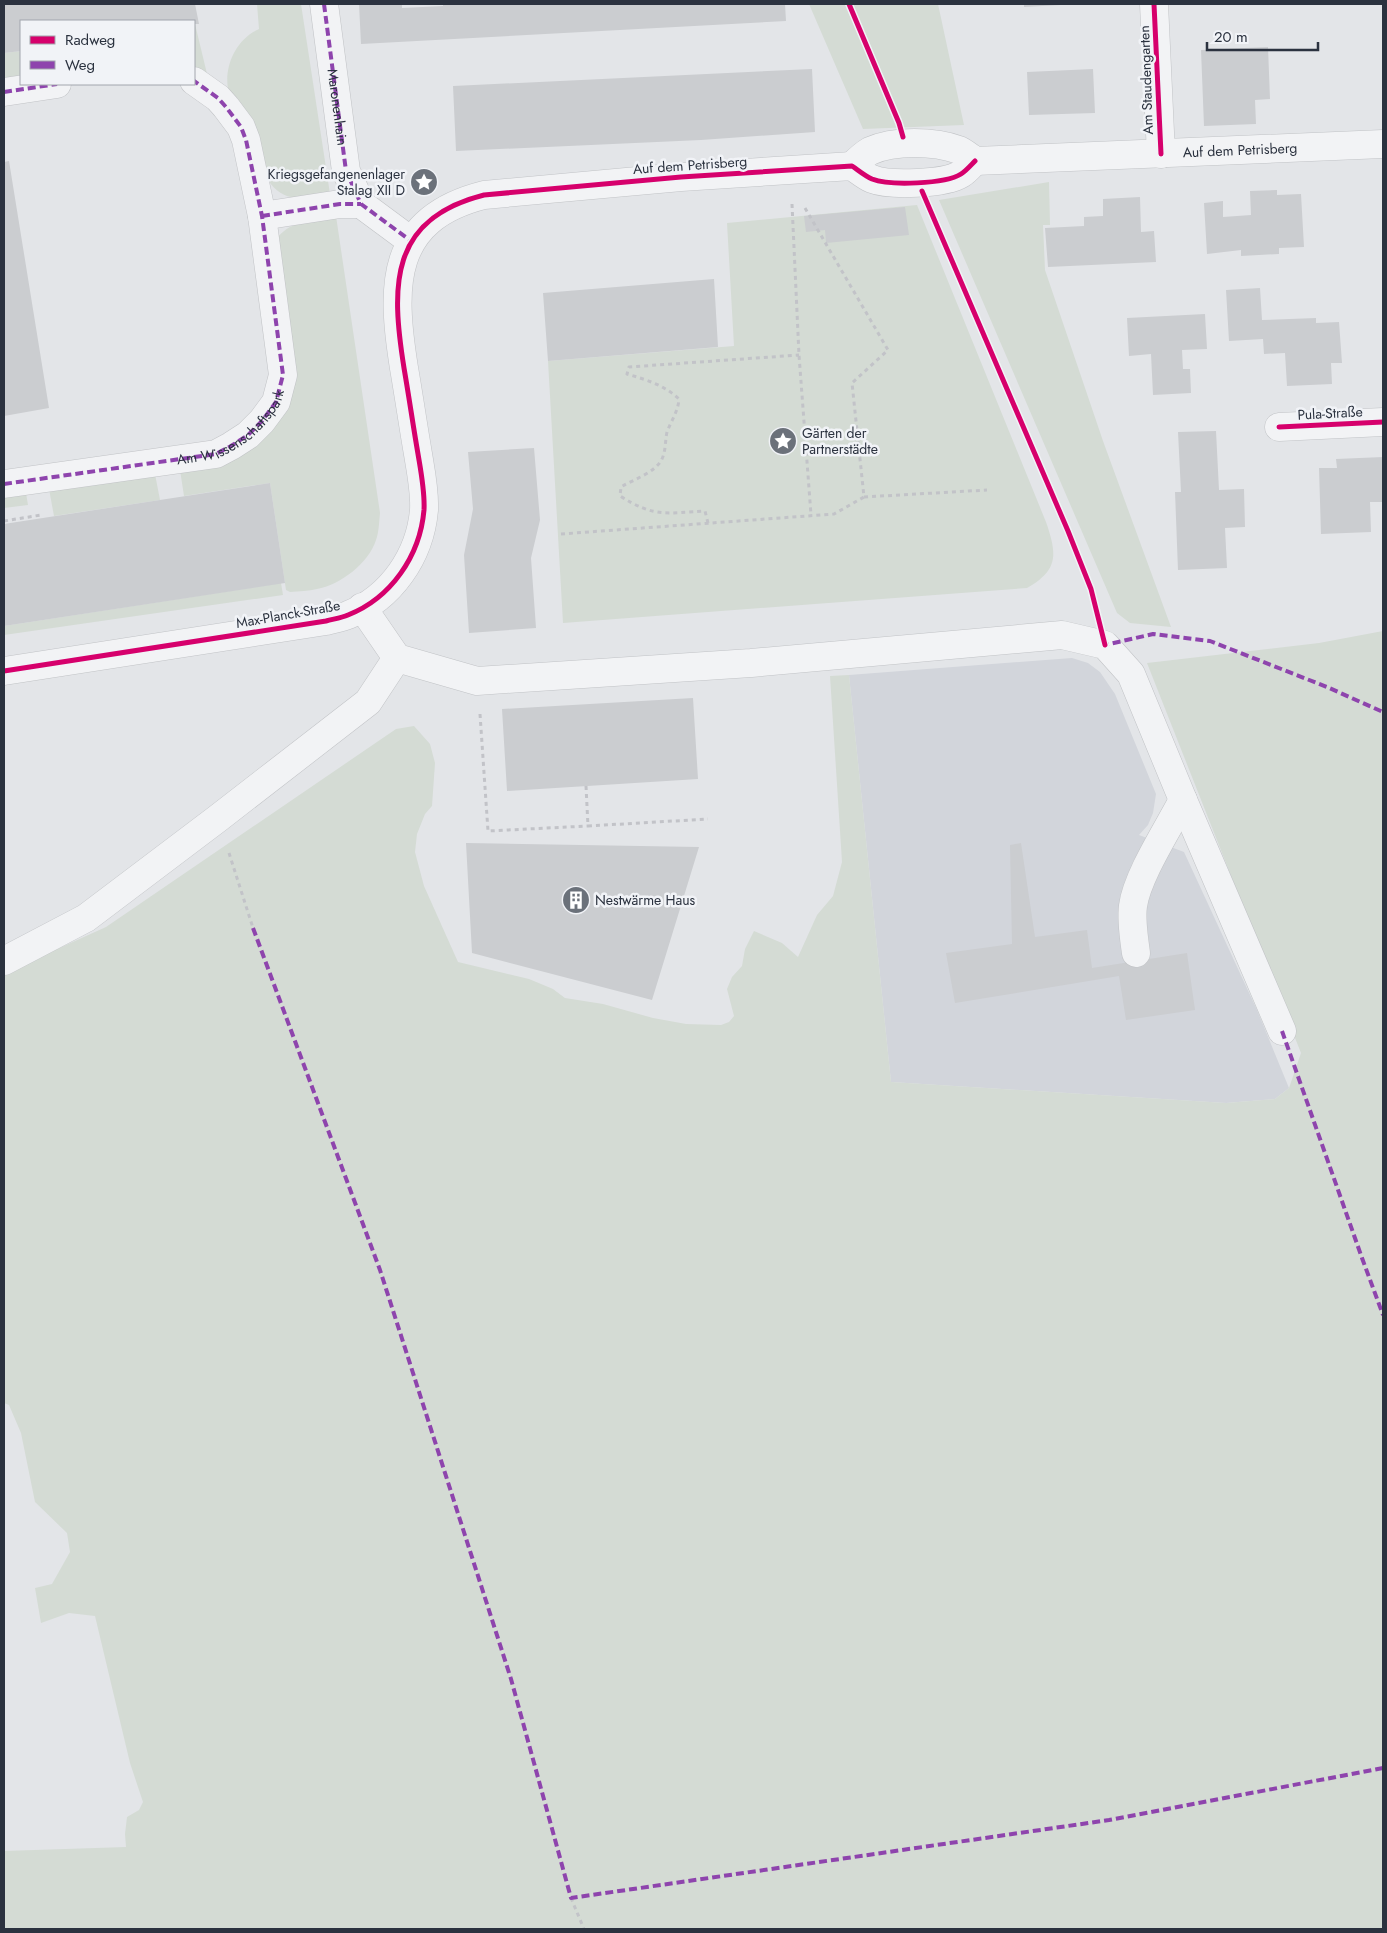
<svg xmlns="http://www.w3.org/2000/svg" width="1387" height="1933" viewBox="0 0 1387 1933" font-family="Jost,sans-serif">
  <rect width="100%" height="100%" fill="#e3e5e8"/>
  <path fill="#d2d5db" d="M1072 658 1088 663 1100 672 1115 694 1156 794 1153 813 1148 825 1139 835 1184 852 1257 1010 1289 1088 1275 1099 1226 1103 891 1082 849 675Z"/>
  <path fill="#d4dbd4" d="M257 4H301L330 194C306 197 287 205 270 183 266 169 263 152 256 139 248 125 236 111 230 96 221 71 235 39 259 29Z
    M809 4H938L964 125 863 129Z
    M194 24H195L208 78 194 69Z
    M21 51V77L4 80V53Z
    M1049 182 1050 225H1043L1045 270 1103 441 1171 627 1130 623 1117 613 939 200Z
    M917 205 1046 522C1057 554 1059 570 1027 588L563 623 548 361 734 346 727 223Z
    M336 216 380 513C379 522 379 532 376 540 369 563 340 585 317 589 309 591 299 591 290 592L286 590 270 483 184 496 180 470 291 396 294 387 296 375 278 237C292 220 315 220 336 216Z
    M155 474 160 500 54 516 49 489Z
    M26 493 28 505 4 508V496Z
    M281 583 283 595 4 635V626Z
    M1383 631V1929H4V1851L126 1847 125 1834 127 1817 139 1810 143 1802 130 1763 95 1616 69 1613 41 1623 35 1588 52 1584 70 1552 67 1533 35 1502 21 1433 9 1405 4 1403V973L106 927 396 729 414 726 430 744 435 763 432 806 425 814 417 834 415 852 424 886 458 962 529 979 553 989 565 998 603 1004 653 1018 686 1024 721 1025 729 1022 734 1016 727 989 732 977 742 966 745 949 754 931 782 943 798 957 817 915 833 896 842 862 830 676 849 675 891 1082 1226 1103 1275 1099 1289 1088 1301 1053 1147 663 1319 643Z"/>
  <path fill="#cbcdd0" d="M4 4H195L199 24H194V21H21V51L4 53Z
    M359 4H402V8L443 6V4H785L786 21 361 44Z
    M1024 4H1061V5L1024 7Z
    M1268 47 1270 99 1255 100 1256 124 1204 126 1201 50Z
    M812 69 815 132 701 140 456 151 453 86Z
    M1093 69 1095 113 1029 115 1027 72Z
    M9 161 49 408 4 416V162Z
    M1277 190V195L1301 194 1304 247 1279 248V254L1241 256V250L1207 254 1204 203 1223 201V217L1251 215 1250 191Z
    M1140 197 1141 232 1154 231 1156 262 1048 267 1045 228 1084 226V217L1103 216V199Z
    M905 207 909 235 826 243 825 230 806 232 804 216Z
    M714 279 718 347 548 361 543 293Z
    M1260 288 1262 320 1316 318V323L1339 322 1342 363H1331L1332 384 1287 386 1285 353 1264 354 1263 339 1229 341 1226 290Z
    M1205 314 1207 349 1182 350 1183 369H1190L1191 393 1153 395 1151 354 1129 356 1127 318Z
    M1216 431 1219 490 1244 489 1245 527 1225 528 1227 568 1178 570 1175 492H1181L1178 432Z
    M534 448 540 520 531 558 536 628 469 633 464 555 473 509 468 452Z
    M1383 457V502H1370L1371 532 1321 534 1319 468H1337L1336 459Z
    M270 483 285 583 4 626V524Z
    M693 698 698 779 507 791 502 709Z
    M466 843 699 847 652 1000 472 953Z
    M1021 843 1035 937 1087 930 1092 968 1187 953 1195 1010 1126 1020 1119 976 955 1003 946 953 1012 944 1010 845Z"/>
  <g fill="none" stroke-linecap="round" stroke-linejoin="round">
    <g stroke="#c1c3c6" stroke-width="29">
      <g id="minor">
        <path d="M324 4 346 171 361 204 411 241"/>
        <path d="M1154 4 1161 154"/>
        <path d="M4 92 57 84"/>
        <path id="s1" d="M852 166C858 160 863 155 870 151 894 140 935 141 959 150 965 153 970 157 975 161L1383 144"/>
        <path d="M262 216 340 204H361"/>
        <path d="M1279 427 1383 422"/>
        <path id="s2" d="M4 484 216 454 231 446 248 435 262 421 276 402 283 375 262 216 246 140 241 127 226 107 218 98 194 81"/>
        <path d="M362 607 397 658 477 681 751 663 1062 635 1105 645 1131 674 1183 800 1282 1031"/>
        <path d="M4 671 326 621C333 619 341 618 348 615 391 598 420 556 424 510 425 492 421 472 418 454 413 425 409 397 404 368 391 286 389 219 484 195L681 177 852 166C858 170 865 176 872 179 890 186 945 184 961 174 966 171 971 165 975 161"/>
        <path d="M1136 953C1134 938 1131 921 1133 906 1137 876 1168 829 1183 800"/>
        <path d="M4 961 86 918 217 819 368 702 397 658"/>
      </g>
    </g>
    <path stroke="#c2c3c8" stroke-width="3" stroke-dasharray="4 4" stroke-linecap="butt" d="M792 204 799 355 811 515
      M805 208 888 350 852 383 864 497 987 490
      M4 521 41 515
      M708 523 705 511C666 513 655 518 620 496L621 487C634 479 655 473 662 459 666 450 665 441 667 432 671 421 678 412 679 399 664 385 647 380 627 374L629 367 799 355
      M561 534 834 514 864 497
      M480 714 488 831 588 826
      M586 786 588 826 708 819
      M229 853 253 928
      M571 1898 584 1929"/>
    <use href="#minor" stroke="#f2f3f5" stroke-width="28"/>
    <g stroke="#8e44ad" stroke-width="4" stroke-dasharray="8 4" stroke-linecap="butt">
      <path id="s3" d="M324 4 346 171 361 204 411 241"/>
      <path d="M4 92 57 84"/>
      <path d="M262 216 340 204H361"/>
      <path d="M4 484 216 454 231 446 248 435 262 421 276 402 283 375 262 216 246 140 241 127 226 107 218 98 194 81"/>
      <path d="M1104 641 1105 645 1153 634 1210 641 1327 687 1383 712"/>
      <path d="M253 928 380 1270 511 1679 571 1898 1109 1820 1383 1768"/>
      <path d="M1282 1031 1362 1258 1383 1315"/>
    </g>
    <g stroke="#f1f3f7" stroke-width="8">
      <path id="cycleway" d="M849 4 899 123 903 137
        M1154 4 1161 154
        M922 191 1068 531 1091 589 1105 645
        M1279 427 1383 422
        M4 671 326 621C333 619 341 618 348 615 391 598 420 556 424 510 425 492 421 472 418 454 413 425 409 397 404 368 391 286 389 219 484 195L681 177 852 166C858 170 865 176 872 179 890 186 945 184 961 174 966 171 971 165 975 161"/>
    </g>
    <use href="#cycleway" stroke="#d6006c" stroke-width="5"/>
  </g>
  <defs>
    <g id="sight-disc" transform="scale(1.4375)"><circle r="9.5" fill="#6b717a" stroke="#f1f3f7"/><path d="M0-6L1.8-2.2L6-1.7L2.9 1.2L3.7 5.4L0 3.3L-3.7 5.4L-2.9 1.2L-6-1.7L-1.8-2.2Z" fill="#fff"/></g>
    <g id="building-disc" transform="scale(1.4375)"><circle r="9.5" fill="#6b717a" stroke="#f1f3f7"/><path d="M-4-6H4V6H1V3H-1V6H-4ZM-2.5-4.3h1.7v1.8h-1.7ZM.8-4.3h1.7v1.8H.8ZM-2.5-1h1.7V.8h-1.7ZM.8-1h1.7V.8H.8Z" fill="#fff"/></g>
  </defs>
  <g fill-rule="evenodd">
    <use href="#sight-disc" x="424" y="182"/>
    <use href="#sight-disc" x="783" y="441"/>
    <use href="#building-disc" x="576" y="900"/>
  </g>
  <g text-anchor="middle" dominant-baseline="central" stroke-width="5" stroke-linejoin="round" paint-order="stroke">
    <g font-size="14" fill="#2b323f" stroke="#f1f3f7">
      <text transform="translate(1146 80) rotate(-92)">Am Staudengarten</text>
      <text stroke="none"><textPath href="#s3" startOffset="104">Maronenhain</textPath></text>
      <text stroke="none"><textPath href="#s1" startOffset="399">Auf dem Petrisberg</textPath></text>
      <text transform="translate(690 165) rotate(-4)">Auf dem Petrisberg</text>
      <text transform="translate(1330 413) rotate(-3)">Pula-Straße</text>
      <text stroke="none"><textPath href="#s2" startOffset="241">Am Wissenschaftspark</textPath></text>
      <text transform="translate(288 614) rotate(-10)">Max-Planck-Straße</text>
    </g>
    <g font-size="14" fill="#2b323f" stroke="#f1f3f7" text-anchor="start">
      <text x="405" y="174" text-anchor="end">Kriegsgefangenenlager<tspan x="405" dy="16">Stalag XII D</tspan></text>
      <text x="802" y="433">Gärten der<tspan x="802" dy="16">Partnerstädte</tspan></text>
      <text x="595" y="900">Nestwärme Haus</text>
    </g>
  </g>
  <rect width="1387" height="1933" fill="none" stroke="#2b323f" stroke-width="10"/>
  <rect x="20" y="20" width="175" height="65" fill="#f1f3f7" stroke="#a2a6ad"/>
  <rect x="30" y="36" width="25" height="8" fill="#d6006c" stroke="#a2a6ad"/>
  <text x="65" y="45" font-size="15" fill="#2b323f">Radweg</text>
  <rect x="30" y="61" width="25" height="8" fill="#8e44ad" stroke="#a2a6ad"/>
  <text x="65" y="70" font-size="15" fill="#2b323f">Weg</text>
  <path d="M1207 42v8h111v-8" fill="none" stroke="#2b323f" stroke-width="2.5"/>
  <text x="1214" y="42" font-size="15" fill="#2b323f" stroke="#f1f3f7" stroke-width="4" paint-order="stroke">20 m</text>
</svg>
